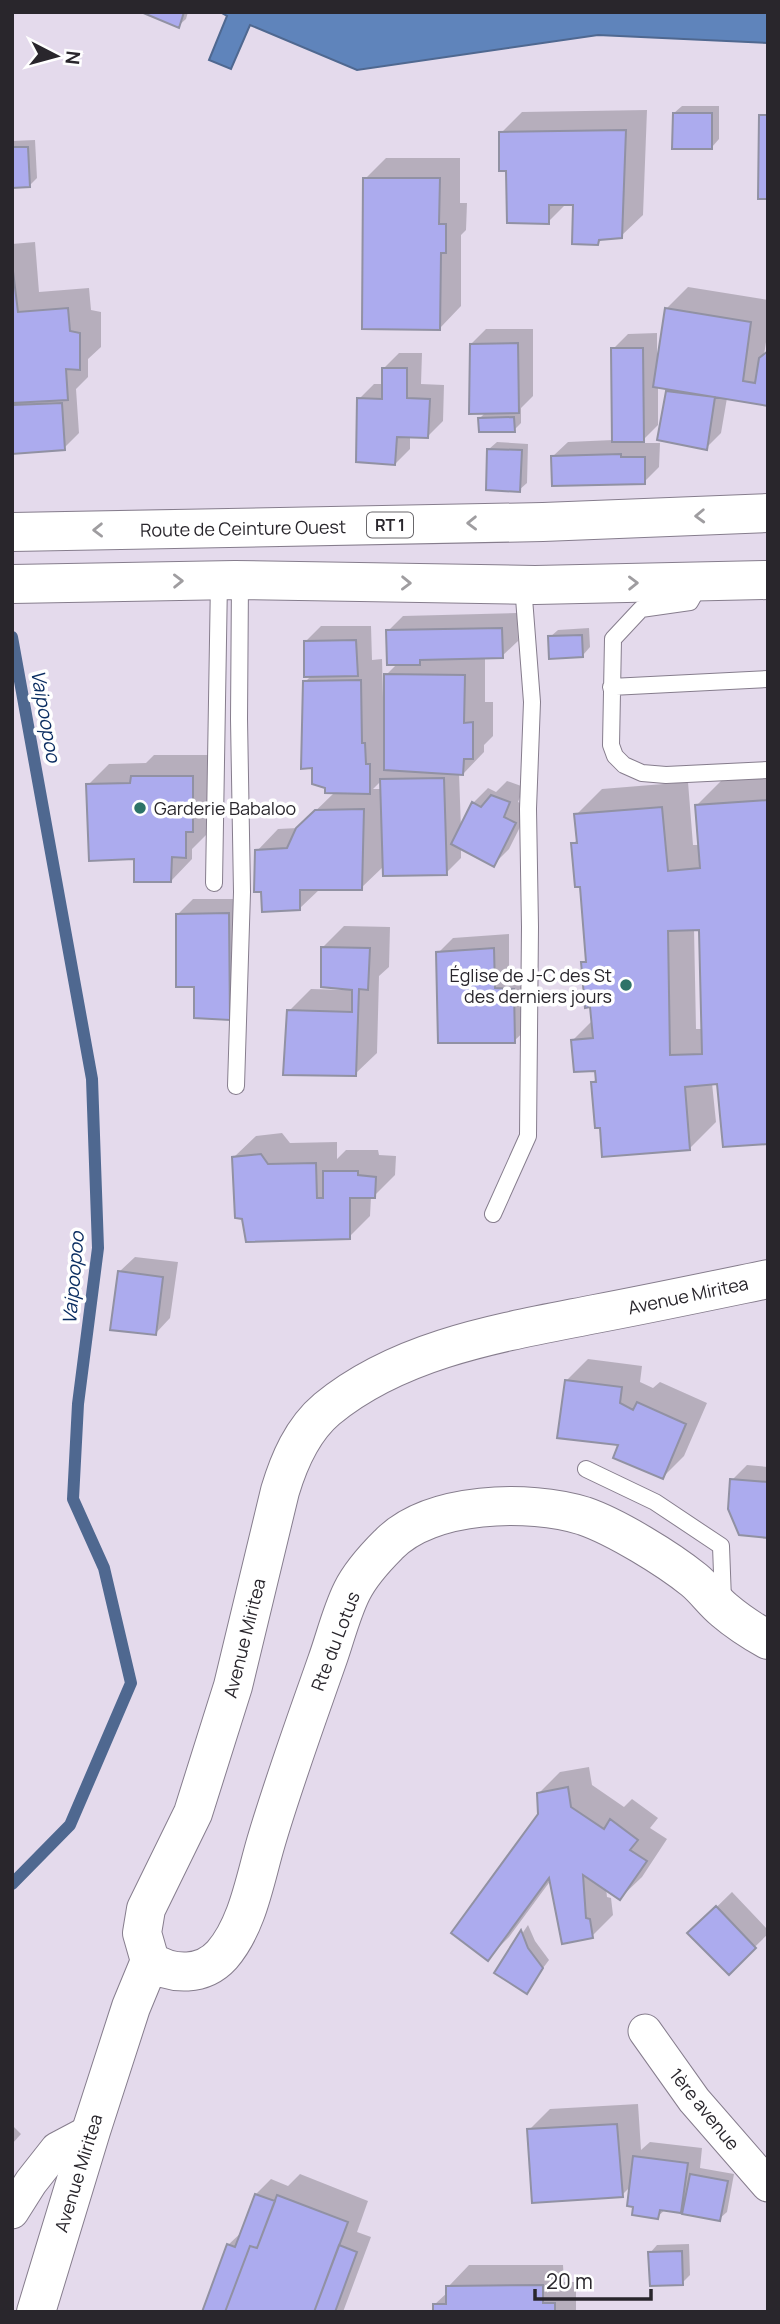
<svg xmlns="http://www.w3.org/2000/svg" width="780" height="2324" viewBox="0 0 780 2324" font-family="Manrope,sans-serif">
  <rect width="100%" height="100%" fill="#e4daec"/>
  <path fill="#5f84bb" stroke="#4f6890" stroke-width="2" d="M220 12H768V43L598 35 357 70 250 25 231 69 209 60 227 16Z"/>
  <path fill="#0003" fill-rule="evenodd" d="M188 12 186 19 178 26 143 13Z
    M682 106H719V139L712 147 674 113Z
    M647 110 643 215 621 236 603 238 598 243 575 204 567 203 548 222 507 169 501 133 522 112Z
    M35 140 37 178 29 186 12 187V141Z
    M386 158H460V203H467L466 230 461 235V306L440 328 365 179Z
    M35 242 39 292 89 288 91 310 101 312V347L88 359V377L76 389 79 433 64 448 12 452V244Z
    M688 287 768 300V329L764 355 768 404 727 398 721 433 706 448 667 392 670 389 658 387V425L640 443H660L659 467 644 482 552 457 568 442 613 440V349L628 334 657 333V354L659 355 666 309Z
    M486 329H533V396L521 408V423L514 430 480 418 486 412 471 344Z
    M399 353H422L421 384 444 385 443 421 428 436H410V449L395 464 359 399 374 384H384V368Z
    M497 442 528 444 527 483 519 490 489 449Z
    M517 613 518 641 502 656 485 657V702H493V736L484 745V752L463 774 459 773 461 829 473 803 488 788 496 792 507 781 524 787 518 802 530 807 509 849 494 864 461 848V858L446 873 384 866 361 888 320 889 300 908 257 851 278 829 298 828 335 792 305 682 312 675 306 641 321 626H371L372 660 382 659 383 697H386V675L397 664 388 631 403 616ZM382 780V789H373Z
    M589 628 590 647 583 655 550 637 558 630Z
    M154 755H214L213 809 207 816V834L192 849V859L171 881 136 858 88 785 109 764 146 763Z
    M768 777V1143L719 1082 712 1083 716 1122 690 1148 601 1126 592 1083 597 1078V1069L572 1041 593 1020 583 963 588 958 582 886 573 844 578 839 576 815 602 789 688 782 693 845H700L697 805 723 779ZM694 928H701L703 1029H696Z
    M193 899H243L244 1003 229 1018 196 986 178 914Z
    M344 926 390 927 389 967 379 976 377 1053 355 1074 289 1011 311 989 344 990 323 947Z
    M509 934V973L529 975 530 1026 514 1041 438 953 453 938Z
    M282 1133 290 1143 337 1142V1159L346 1150H378L379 1155 396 1156 395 1175 374 1196H371L370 1216 349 1237 234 1157 256 1136Z
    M135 1257 178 1262 170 1318 155 1334 119 1272Z
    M588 1359 642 1366 640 1382 653 1388 660 1382 707 1403 684 1456 663 1477 620 1443 567 1380Z
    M747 1465 768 1467V1537L732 1480Z
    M589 1767 592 1785 624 1807 632 1799 658 1818 650 1828 667 1839 642 1877 620 1898 606 1888 607 1897 611 1898 613 1915 592 1936 551 1880 509 1937 488 1958 540 1814 539 1793 560 1772Z
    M732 1892 768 1930V1934L729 1972 690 1933Z
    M528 1925 535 1941 549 1960 526 1991 496 1972Z
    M638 2104 641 2150 650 2142 702 2148 700 2168 734 2174 727 2212 719 2219 685 2206 681 2211 666 2209 657 2217 635 2205 631 2186 622 2195 529 2130 550 2109Z
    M12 2125 21 2134 12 2144Z
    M300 2174 368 2201 357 2232 371 2237 343 2312H204L228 2245 243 2231 256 2194 271 2179 288 2186Z
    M689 2244 690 2275 682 2283 650 2253 657 2245Z
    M469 2265H563L564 2282H576V2312H434V2305L448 2292V2287Z"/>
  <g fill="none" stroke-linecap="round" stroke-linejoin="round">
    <path stroke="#4f6890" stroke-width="12" d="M12 637 92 1079 98 1248 78 1404 73 1499 104 1568 131 1683 70 1825 12 1884"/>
  </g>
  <path fill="#acabee" stroke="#9191a3" stroke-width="2" fill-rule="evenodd" d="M141 12H184L179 28Z
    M673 113H712V149H672Z
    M759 115H768V199H758Z
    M626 130 622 238 599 240 598 245 572 244 573 205H549V224L507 223 506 171H499V132Z
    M12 147H28L30 187 12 188Z
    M363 178H440L439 224H446V253H441L440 330 362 329Z
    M12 263 18 312 68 308 70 331 80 333V370L66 369 68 400 12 403Z
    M665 308 751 322 743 381 755 383 759 358 768 351V406L653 387Z
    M518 343 519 413 469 414 470 344Z
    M611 348H643L644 442H612Z
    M382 368H407V398L430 399 428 438 397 437 395 465 356 462 357 398 382 399Z
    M666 391 715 397 707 450 657 440Z
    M62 403 65 450 12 454V405Z
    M514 417 515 432H479L478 418Z
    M487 449 522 450 520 492 486 490Z
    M621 454V457H645V484L552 486 551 456Z
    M502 628 503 658 420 660V665H387L386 630Z
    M582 635 583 657 549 659 548 636Z
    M356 640 358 676 304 677V641Z
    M384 674 465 675 464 723 473 722V759H464L463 775 384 770Z
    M361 680 362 743H365L366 764H370V794L325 793V788L312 784V768L301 769 303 681Z
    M131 776H193V832H186V858L172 857 171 882H134V859L89 861 86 784 130 783Z
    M444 778 447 875 383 876 380 779Z
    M491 795 510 802 504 817 516 823 494 867 451 844 472 802 481 807Z
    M768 800V1144L723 1147 717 1084 685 1087 690 1150 602 1157 600 1128H595L591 1082H596L595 1071 574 1072 571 1040 593 1038 590 1007 585 1008 581 962H586L580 887H575L571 843H577L574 814 662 807 668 871 700 868 695 805ZM699 930 702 1054 670 1055 668 931Z
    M364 809 362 890H300V910L262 912 261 892H254L255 850 287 848 296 828 315 810Z
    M229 913 230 1020 194 1018V987H176V914Z
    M321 947 370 948 368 990 359 989 356 1076 283 1075 287 1010 352 1012V990L321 987Z
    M494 948 495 988 514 989 515 1043H438L436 952Z
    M261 1154 268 1164 316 1163 317 1198H323V1171H358V1175L376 1177 375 1198H350V1239L246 1242 242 1219 235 1218 232 1157Z
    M118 1271 163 1277 156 1335 110 1330Z
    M565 1380 622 1387 620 1403 633 1410 637 1402 686 1424 663 1479 613 1458 618 1445 557 1438Z
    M730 1479 768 1482V1538L739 1535 728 1509Z
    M568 1787 571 1807 604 1829 610 1819 638 1840 630 1850 647 1861 620 1900 583 1875 586 1918 590 1919 593 1938 562 1944 549 1878 488 1961 451 1933 538 1814 537 1793Z
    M716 1906 756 1948 729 1975 687 1933Z
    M521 1930 528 1948 543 1968 527 1994 494 1973Z
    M617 2124 623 2197 532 2203 527 2129Z
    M633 2156 688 2163 681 2213 660 2210 658 2219 632 2215 633 2207 627 2206Z
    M690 2174 728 2181 720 2221 682 2214Z
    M255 2194 275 2201 257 2248 250 2246 225 2312H202L227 2244 235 2247Z
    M277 2195 348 2222 314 2312H225L250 2246 257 2248Z
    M339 2245 357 2252 335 2312H314Z
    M682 2251 683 2285 650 2286 648 2252Z
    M543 2285V2303H555V2312H433V2304H446V2286Z"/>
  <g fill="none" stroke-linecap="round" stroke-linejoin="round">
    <g stroke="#867d8d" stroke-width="18">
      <path id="lane" d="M694 582V595L690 602 641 609 613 639 611 745 615 756 624 765 642 773 666 775 768 770
        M611 687 768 679
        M214 883 219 580
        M236 1086 242 892 239 719 240 580
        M493 1214 528 1136 530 927 528 809 532 702 523 585
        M586 1469 655 1502 721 1546 723 1600"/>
    </g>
    <g stroke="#867d8d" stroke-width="35">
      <path id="street" d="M645 2031 694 2100 768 2185
        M12 2212 31 2182 57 2149 91 2131"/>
    </g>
    <g stroke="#867d8d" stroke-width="40">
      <path id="secondary" d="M150 1961C173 1976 203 1976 222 1955 248 1925 255 1879 266 1842 284 1781 306 1721 327 1661 335 1639 341 1613 352 1591 360 1575 375 1558 388 1545 430 1501 529 1499 584 1516 616 1527 668 1559 694 1580 705 1589 713 1601 724 1610 738 1622 752 1631 768 1640
        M36 2312 91 2131 131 2007 150 1961 142 1933 146 1909 193 1813 233 1686 280 1491C289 1461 302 1430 327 1409 401 1348 504 1332 595 1314 653 1303 710 1291 768 1279"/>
    </g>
    <g stroke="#867d8d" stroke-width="40">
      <path id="primary" d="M12 532 543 522 768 513
        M12 584 235 580 535 585 768 580"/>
    </g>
    <use href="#lane" stroke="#fff" stroke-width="16"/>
    <use href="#street" stroke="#fff" stroke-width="33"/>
    <use href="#secondary" stroke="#fff" stroke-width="38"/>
    <use href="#primary" stroke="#fff" stroke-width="38"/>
  </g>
  <defs><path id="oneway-chevron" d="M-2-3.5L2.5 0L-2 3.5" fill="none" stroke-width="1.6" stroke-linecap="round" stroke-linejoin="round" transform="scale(1.75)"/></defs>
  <g stroke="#9f9da0">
    <use href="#oneway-chevron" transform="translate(700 516) rotate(178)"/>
    <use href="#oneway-chevron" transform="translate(472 523) rotate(179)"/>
    <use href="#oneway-chevron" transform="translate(98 530) rotate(179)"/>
    <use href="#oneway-chevron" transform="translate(178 581) rotate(-1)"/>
    <use href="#oneway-chevron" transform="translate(406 583) rotate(1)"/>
    <use href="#oneway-chevron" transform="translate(633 583) rotate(-1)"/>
  </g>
  <g fill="#2d7368" stroke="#fff" stroke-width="2.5">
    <circle cx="140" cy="808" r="7"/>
    <circle cx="626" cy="985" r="7"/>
  </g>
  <g text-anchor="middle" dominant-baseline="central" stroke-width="7" stroke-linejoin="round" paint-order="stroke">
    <rect fill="#fff" stroke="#69676b" stroke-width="2" x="367" y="512.5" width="46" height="25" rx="5"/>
    <g font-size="16" font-weight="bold" fill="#29262c">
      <text x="390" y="525">RT 1</text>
    </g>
    <g font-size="18" fill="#29262c" stroke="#fff">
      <text transform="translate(243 528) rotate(-1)">Route de Ceinture Ouest</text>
      <text transform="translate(688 1295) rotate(-12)">Avenue Miritea</text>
      <text transform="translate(244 1638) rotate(-76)">Avenue Miritea</text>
      <text transform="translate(335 1641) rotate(-69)">Rte du Lotus</text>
      <text transform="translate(705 2109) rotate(51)">1ère avenue</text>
      <text transform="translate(78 2173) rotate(-73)">Avenue Miritea</text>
    </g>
    <g font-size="18" fill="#29262c" stroke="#fff" text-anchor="start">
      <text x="154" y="808">Garderie Babaloo</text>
      <text x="612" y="975" text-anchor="end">Église de J-C des St<tspan x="612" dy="21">des derniers jours</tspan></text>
    </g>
    <g font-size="19" font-style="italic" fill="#0b2e62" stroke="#fff">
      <text transform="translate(46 716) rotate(80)">Vaipoopoo</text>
      <text transform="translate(73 1278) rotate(-85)">Vaipoopoo</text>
    </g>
  </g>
  <rect width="780" height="2324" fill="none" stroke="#29262c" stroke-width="28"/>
  <g transform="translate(56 56) rotate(96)" stroke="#ffffff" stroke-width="5" paint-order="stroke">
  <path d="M0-5L12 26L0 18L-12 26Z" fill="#29262c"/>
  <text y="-10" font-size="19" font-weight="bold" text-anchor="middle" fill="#29262c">N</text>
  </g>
  <path d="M535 2289v10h116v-10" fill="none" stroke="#29262c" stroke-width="3.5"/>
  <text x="546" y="2289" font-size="21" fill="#29262c" stroke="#ffffff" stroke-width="5" paint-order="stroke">20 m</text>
</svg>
